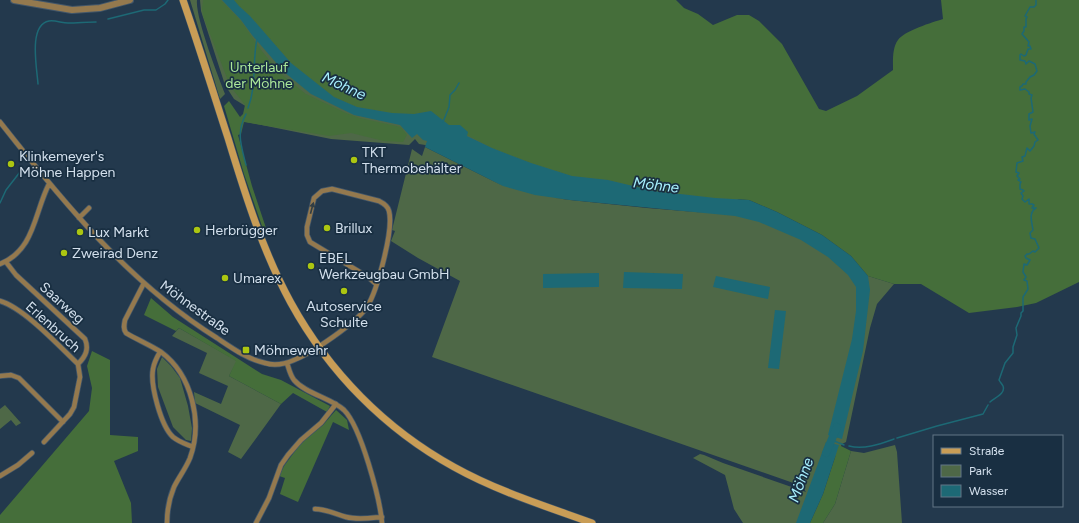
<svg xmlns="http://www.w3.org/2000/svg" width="1079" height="523" viewBox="0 0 1079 523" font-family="Figtree,sans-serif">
  <rect width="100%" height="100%" fill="#23394d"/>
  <path fill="#4e6847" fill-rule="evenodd" d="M190 0H197C195 17 218 76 225 94L220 99Z
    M200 0H243L414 105 737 199 868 276 894 284 877 304 870 328 846 442 842 444 800 523H743L734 509 725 475 693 458 700 454 704 455 723 463 806 492 802 486 432 357 460 281 418 258 391 241 395 231 392 230 412 149 422 156 425 147 503 186 425 145 419 144 415 139 409 145 331 139 246 122 247 114V107L234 99 225 85 201 11ZM555 198 708 213 647 208 570 200Z
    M179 328 237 361 229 376 281 404 241 459 228 452 240 425 195 403 194 392 221 404 228 386 199 373 207 353 172 336Z
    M162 357 171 366 180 378 188 406 192 428 191 441 186 440 173 427 158 387 157 369Z
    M5 405 21 423 16 426 11 420 0 429V409Z
    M895 445 897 452 902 523H823L835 504 851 451 864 453Z"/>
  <path fill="#456e3a" d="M203 0H221L241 21 262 51 280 73 306 94 346 113 360 118 401 127 407 135 403 142 384 141 351 133 329 136 244 122 241 134 238 135 252 186 267 231 264 232 244 174 224 106 229 101 240 117 243 114 245 105 230 86 203 16 202 9Z
    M234 0H676L684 8 698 14 713 25 737 15H749L759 21 782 44 819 109 826 111 857 96 893 70C893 61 892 48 898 40 904 31 933 22 943 19L941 0H1079V282L1036 303 1017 307 969 313 921 284H894L868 276 851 256 822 235 777 212 749 200 715 198 654 191 608 180 572 176 531 163 492 148 467 135 460 125H449L431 111 414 114 392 113 357 107 334 97 291 63 250 16 239 6Z
    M151 298 173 317 262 374 281 380 330 406 327 412 293 393 281 404 229 376 236 361 179 328 176 331 144 315Z
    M92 351 110 360V435L138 437V451L114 461 131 503 132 523H0V515L89 411 92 388 87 366Z
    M336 410 347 420 349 430 333 422 298 502 280 494 285 478 279 476 284 466 301 443 323 425Z
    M839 445 851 451 835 504 823 523H810L823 494Z"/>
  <path fill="#1d6975" d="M222 0H234L239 6 250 16 291 63 334 97 357 107 392 113 414 114 431 111 449 125H460L468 132 467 136 492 148 531 163 572 176 608 180 654 191 715 198 749 200 777 212 822 235 851 256 868 276 870 290 863 351 842 439 828 435 852 339 856 311V287L848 275 828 257 801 240 759 222 735 216 570 200 535 195 503 186 425 147 427 141 423 140 417 134 412 138 400 125 354 115 311 94 284 72 252 35 241 20Z
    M624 272 683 274 682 289 623 288Z
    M599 273V287L543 288V274Z
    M716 276 770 287 768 299 713 287Z
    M775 310 786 311 779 369 768 368Z
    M826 442 839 445 823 494 810 523H796Z"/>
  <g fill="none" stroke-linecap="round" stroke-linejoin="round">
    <path stroke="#1d6975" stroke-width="1.5" d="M108 19 144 10H156L165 4 168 0
      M38 84C37 68 28 25 49 21 55 20 62 23 68 23 77 23 87 22 96 22
      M248 108C257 85 252 62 257 39
      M443 122 449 107 450 95 455 90 459 83
      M246 165C241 145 236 133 246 114
      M0 203 6 190 20 172
      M990 402C994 398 1006 394 1003 386 1002 384 1000 382 999 380L1005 363 1013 353V347L1017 335 1016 328 1021 316V313L1023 311V297L1028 289 1027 281 1024 280 1026 277 1023 272 1024 264 1027 265 1030 260 1026 258 1025 256 1027 254H1029L1033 251 1035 252 1039 248 1035 239 1031 238 1030 233 1033 230C1032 222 1028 213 1036 208H1032L1034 205 1032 204H1029V199L1025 202 1022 199 1023 196 1021 193 1024 191 1023 190 1020 189V184L1021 182 1018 180 1020 179 1017 176 1019 173 1016 172 1017 163 1023 161 1022 157 1025 156 1027 148 1030 151 1034 146 1035 142 1038 140 1034 134 1035 132 1031 133 1030 126 1032 119 1029 120V114L1033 112 1031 98 1032 95 1029 94V92L1025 89 1020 90V87L1022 86 1023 84H1026V82L1030 77 1034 75 1037 71 1035 64 1029 61 1026 64 1025 61 1020 60V55L1021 54 1024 56 1026 55 1028 49H1031L1030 46H1028L1029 42 1022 34 1024 31V27H1026V19L1027 17 1025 16 1030 7H1034L1036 5V0
      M897 438 937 426 983 414 988 405
      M832 440 844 445
      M849 446C864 450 880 444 894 439"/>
    <path stroke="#1d6975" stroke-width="8" d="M826 453 837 427"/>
    <g stroke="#43576a" stroke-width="6">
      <path id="minor" d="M0 122C63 202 129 283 217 338 232 348 247 359 265 363 274 366 285 364 294 360 312 353 356 323 367 307 377 291 394 230 389 211 388 206 383 203 379 201L332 189 322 191 314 198 307 227V235L310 242 368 277 376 284
        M79 218 89 208
        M6 262 16 275 85 339C89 349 86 356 78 364
        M0 264C35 250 34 213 49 184
        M144 283 125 320C124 325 123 329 126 333 138 340 150 345 161 352 192 375 203 422 190 458 186 468 179 477 174 487 169 499 167 511 167 523
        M0 301C24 308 59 346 78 364L80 377 74 407 70 414 44 442
        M160 352C157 357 154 363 153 369 150 385 161 426 173 437 179 442 186 444 193 447
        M287 363C289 369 290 375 294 380 306 394 331 398 344 410 361 427 380 499 382 523
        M0 376 11 375 19 378 63 422
        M0 476 18 465 32 453
        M315 509C326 509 335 514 346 517 358 520 370 518 382 517
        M256 523 269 498 281 465 288 455 301 440 321 423 336 404"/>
    </g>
    <g stroke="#43576a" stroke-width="8">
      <path id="tertiary" d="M14 0 72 10 100 8 130 0"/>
    </g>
    <g stroke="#43576a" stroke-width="8">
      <path id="secondary" d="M183 0C199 46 213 92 228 138 245 194 263 252 291 303 329 372 385 429 454 467 497 491 545 506 592 523"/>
    </g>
    <use href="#minor" stroke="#94794e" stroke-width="4.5"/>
    <use href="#tertiary" stroke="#94794e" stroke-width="6"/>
    <use href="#secondary" stroke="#c99d56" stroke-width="7"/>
  </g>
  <defs><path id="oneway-solid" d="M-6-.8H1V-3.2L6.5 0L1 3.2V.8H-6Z"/></defs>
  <use fill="#323e44" href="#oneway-solid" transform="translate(312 208) rotate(-75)"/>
  <g fill="#acc611" stroke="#192f42" stroke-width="1.5">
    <circle cx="354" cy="160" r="4"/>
    <circle cx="11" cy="164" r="4"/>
    <circle cx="327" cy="228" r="4"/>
    <circle cx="197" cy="230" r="4"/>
    <circle cx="80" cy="232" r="4"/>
    <circle cx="64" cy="253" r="4"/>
    <circle cx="311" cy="266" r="4"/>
    <circle cx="225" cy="278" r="4"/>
    <circle cx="344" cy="291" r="4"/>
    <rect x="242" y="346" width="8" height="8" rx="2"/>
  </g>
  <g text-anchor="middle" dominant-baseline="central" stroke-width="3.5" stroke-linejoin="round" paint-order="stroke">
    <g font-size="14" fill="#aae799" stroke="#192f42">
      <text x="259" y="67">Unterlauf<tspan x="259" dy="16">der Möhne</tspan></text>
    </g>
    <g font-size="14" fill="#d3e0ed" stroke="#192f42" text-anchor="start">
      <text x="362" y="152">TKT<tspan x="362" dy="16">Thermobehälter</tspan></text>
      <text x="19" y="156">Klinkemeyer's<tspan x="19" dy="16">Möhne Happen</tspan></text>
      <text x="335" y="228">Brillux</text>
      <text x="205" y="230">Herbrügger</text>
      <text x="88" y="232">Lux Markt</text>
      <text x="72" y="253">Zweirad Denz</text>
      <text x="319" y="258">EBEL<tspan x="319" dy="16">Werkzeugbau GmbH</tspan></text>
      <text x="233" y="278">Umarex</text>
      <text x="344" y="306" text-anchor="middle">Autoservice<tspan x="344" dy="16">Schulte</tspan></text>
      <text x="254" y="350">Möhnewehr</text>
    </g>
    <g font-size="14" fill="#d3e0ed" stroke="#192f42">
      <text transform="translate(62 303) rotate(42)">Saarweg</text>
      <text transform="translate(195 308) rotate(36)">Möhnestraße</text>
      <text transform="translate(53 327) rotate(42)">Erlenbruch</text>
    </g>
    <g font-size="15" font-style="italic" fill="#a8f0fd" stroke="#192f42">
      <text transform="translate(344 86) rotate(25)">Möhne</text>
      <text transform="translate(656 185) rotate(7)">Möhne</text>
      <text transform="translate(801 480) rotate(-70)">Möhne</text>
    </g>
  </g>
  <rect x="933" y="435" width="130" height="72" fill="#192f42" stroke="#637686"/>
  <rect x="941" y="448" width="20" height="6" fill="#c99d56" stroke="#637686"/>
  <text x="969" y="455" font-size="12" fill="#d3e0ed">Straße</text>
  <rect x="941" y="465" width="20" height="12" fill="#4e6847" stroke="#637686"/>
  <text x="969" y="475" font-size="12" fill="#d3e0ed">Park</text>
  <rect x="941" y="485" width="20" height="12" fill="#1d6975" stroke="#637686"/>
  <text x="969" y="495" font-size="12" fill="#d3e0ed">Wasser</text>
</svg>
